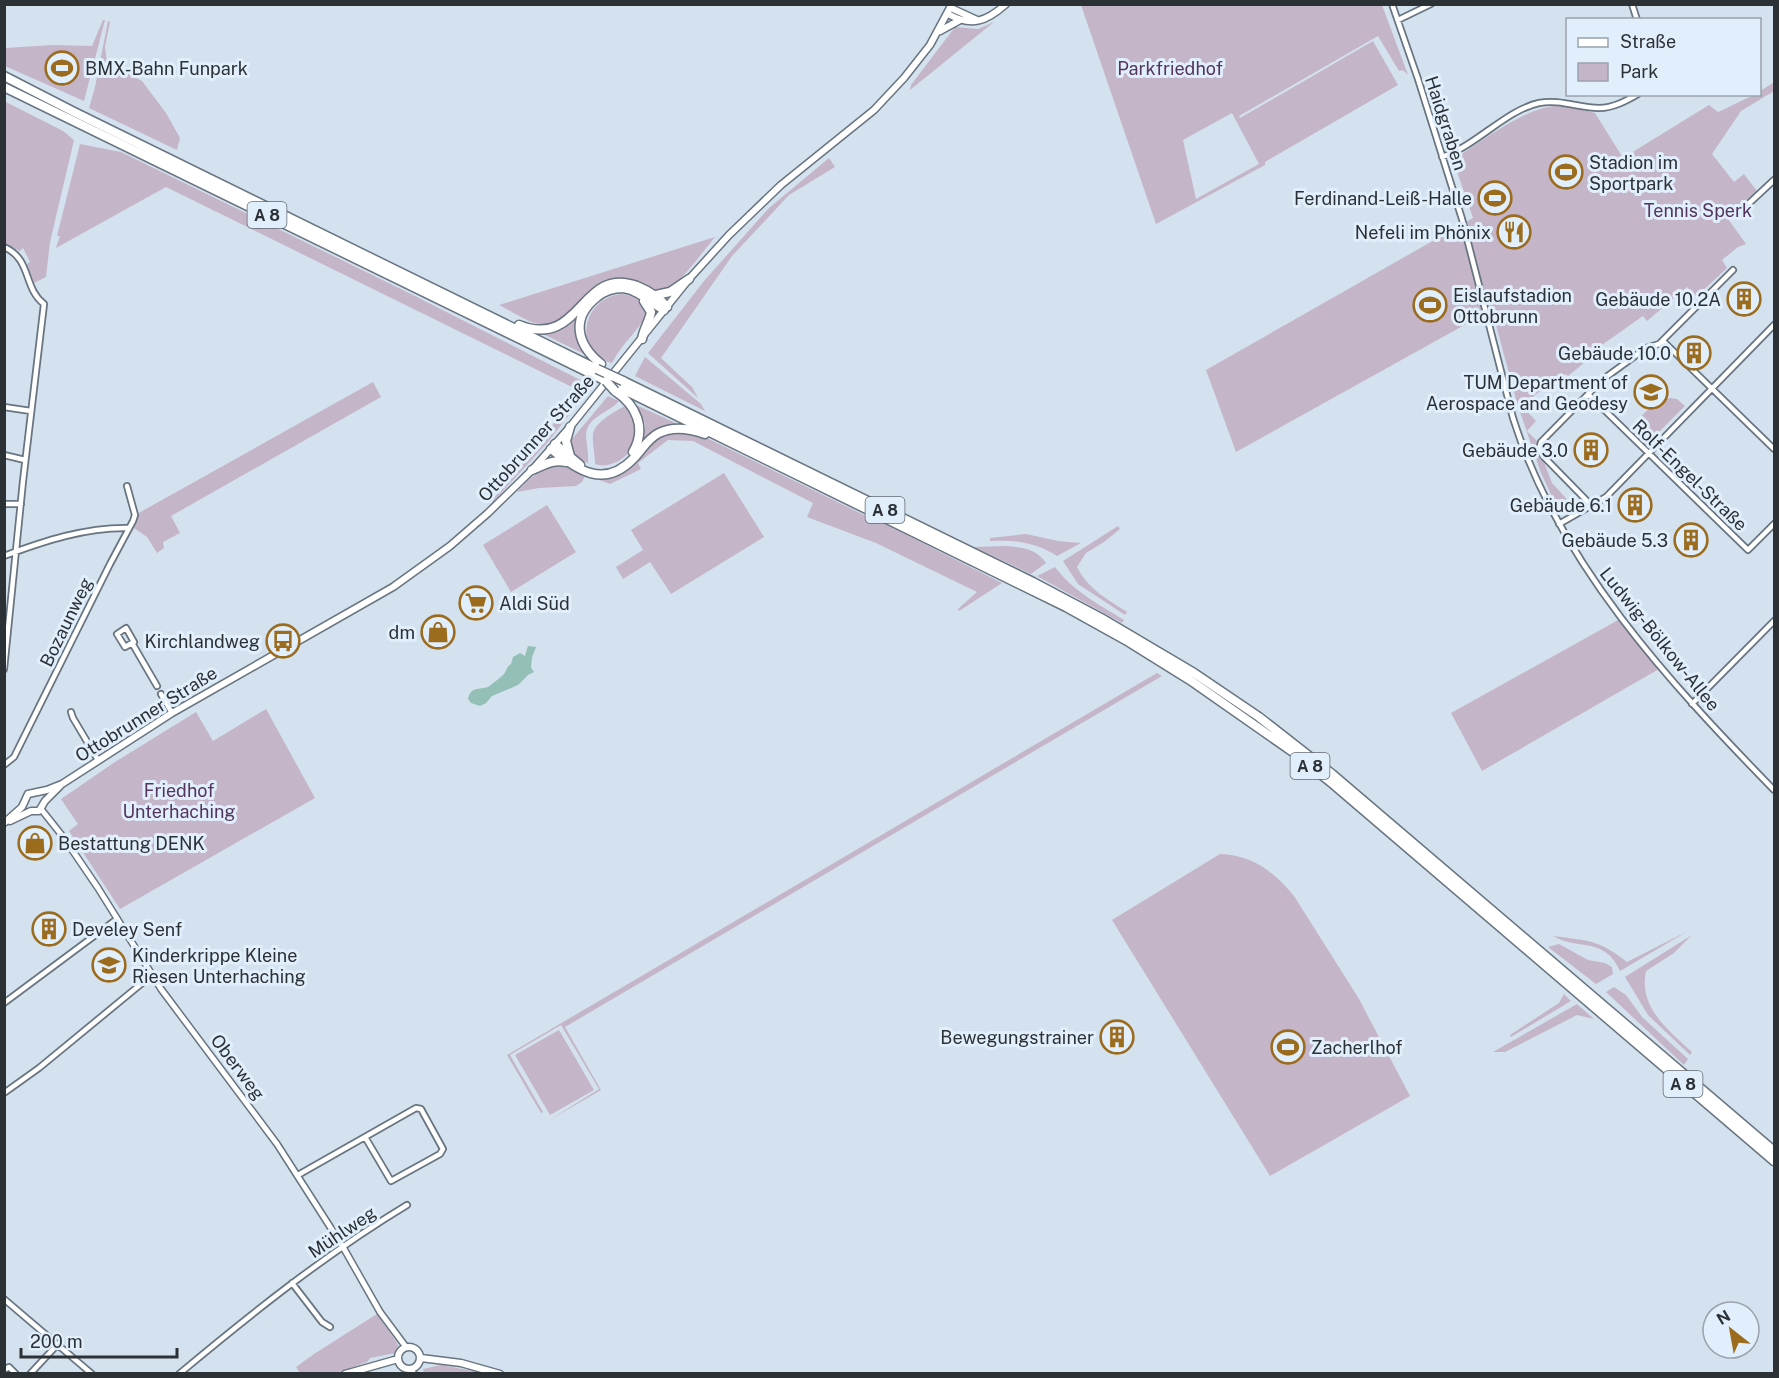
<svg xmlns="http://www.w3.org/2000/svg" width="1779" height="1378" viewBox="0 0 1779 1378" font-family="'Public Sans',sans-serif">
  <rect width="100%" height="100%" fill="#d4e1ee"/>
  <path fill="#c5b5c9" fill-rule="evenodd" d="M1081 5H1382L1408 75 1403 70 1399 71 1378 36 1239 116 1240 118 1373 41 1398 85 1265 162V165L1156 224ZM1232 113 1259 164 1196 199 1183 140Z
    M103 20H105L84 101 5 66V48L53 45 92 46Z
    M108 21 110 22 105 47 107 63 142 81 166 113 180 138 177 150 89 108 95 87Z
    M994 22 910 90 911 85 955 27 978 29Z
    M1773 83 1774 91 1741 111 1712 154 1734 182 1744 174 1757 191 1726 216 1746 244 1738 247 1722 260 1727 268 1696 297 1687 287 1647 321 1643 316 1582 359 1584 363 1568 376 1566 374 1536 394 1523 407 1536 421 1527 431 1537 441V450L1544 462 1552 483 1574 507 1566 509 1555 503 1541 473 1517 403 1493 314 1468 323 1236 452 1206 370 1473 218 1453 160C1479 143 1527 106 1557 106 1570 106 1583 110 1595 113L1623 158 1709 105 1718 112C1728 108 1751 95 1760 94V91Z
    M4 101 63 131 74 140 50 242 46 277 34 283 27 264 30 262 23 248 20 251 5 243Z
    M80 144 121 152 411 294 592 386 547 443 492 503 494 498 580 391 166 187 56 248 60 236H57Z
    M829 158 835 167 789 195 732 256 661 358 692 387 698 398 648 353 704 281 769 208Z
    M715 237C704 250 682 281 669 288 663 291 656 291 651 289 635 283 625 276 607 282 597 285 589 292 582 300 546 338 539 326 499 305Z
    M622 294C634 296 643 300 648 312 639 331 621 344 612 363 574 356 579 298 622 294Z
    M577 316V341L586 355 541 333 564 327Z
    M645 357 701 404 705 411 635 376Z
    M373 382 381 397 171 516 180 533 163 542 164 548 157 553 147 537 134 528 137 514Z
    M608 396 619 401C609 413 588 416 586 434 586 444 589 453 588 463 576 459 568 453 572 439Z
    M1670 398 1677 399 1685 406 1646 445 1630 428 1655 402Z
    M636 405 678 424 666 426 643 439 645 424Z
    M625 406C631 416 637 426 636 438 634 455 611 470 595 464 595 454 592 444 593 434 594 423 615 411 625 406Z
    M665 432 695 433 709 439 868 517 869 516 1002 583 959 611 958 609 977 592 876 543 807 517 813 503 693 441 668 440 638 463 641 469 610 484 594 478 595 476H606Z
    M561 465 585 476 582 482 576 486 539 488 517 492C533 476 537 469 561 465Z
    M724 473 764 537 671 594 650 562 623 579 616 567 643 550 631 530Z
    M547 505 576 552 511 592 483 545Z
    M1118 526 1120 529 1104 542 1086 553 1077 567C1088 589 1107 599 1127 612L1125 615 1078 584 1063 561Z
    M1026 534 1058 541 1081 543 1057 556C1035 542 1016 540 990 541V538Z
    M1006 546C1022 547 1037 549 1046 563L1031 574 974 547Z
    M1055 567C1073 591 1098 604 1124 620L1122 623 1037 576Z
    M1620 619 1659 669 1482 771 1451 713Z
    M1157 673 1162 676 565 1027 601 1090 548 1121 599 1089 561 1025 510 1055 543 1112 541 1113 507 1055Z
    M266 709 315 798 120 909 69 831 78 824 61 799 115 762 196 712 213 741Z
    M1220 854C1253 855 1274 872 1294 896L1359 999 1410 1096 1270 1176 1112 920Z
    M1688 931 1620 971C1604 936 1580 951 1553 936 1588 941 1598 939 1627 962Z
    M1692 935 1674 953 1646 971C1638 1007 1669 1031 1692 1052L1690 1055 1648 1015 1625 977Z
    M1559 944 1588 960 1605 963 1612 967 1613 974 1596 984 1548 947Z
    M1614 987 1626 995 1642 1017 1688 1059 1684 1065 1606 992Z
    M1564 994 1571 1001 1511 1037 1510 1035 1559 1003Z
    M1577 1004 1594 1019 1577 1015 1505 1052H1493Z
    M559 1030 594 1090 550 1115 515 1055Z
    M377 1314 397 1343 399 1348 396 1353 370 1358 367 1362 336 1373H300L296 1367 314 1354Z
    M441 1365 484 1373H424L423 1369Z"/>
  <path fill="#94bfb6" d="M528 646 536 647 532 657 531 668 534 672 528 675 518 685 492 696 486 703 480 706 471 703 468 699C471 686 479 690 488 687 491 685 501 677 503 675 507 671 506 667 511 664L513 657 520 653 525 656Z"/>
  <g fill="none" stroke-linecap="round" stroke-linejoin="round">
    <g stroke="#687480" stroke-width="8">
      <path id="minor" d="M1392 4 1418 79 1462 219 1513 418C1559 564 1670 683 1774 790
        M1632 4 1637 20
        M1398 20 1431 4
        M1442 157C1476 146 1506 110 1539 103 1560 99 1579 108 1599 108 1613 108 1626 101 1638 94
        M1744 208 1774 180
        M4 247C32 259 23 288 44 304L23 481 4 669
        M1663 341 1774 449
        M1588 394 1748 550 1774 524
        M4 407 31 411
        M4 455 25 460
        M4 504H21
        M1592 506 1544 457 1539 449 1541 442 1602 380 1646 348 1659 344 1733 270
        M1559 524 1606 497 1774 325
        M4 556C44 541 86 527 129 528
        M132 643 125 647 117 634 126 628 134 642 132 643 157 686
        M161 694 172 713
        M1692 704 1774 621
        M71 712 73 718 98 760
        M4 765 14 757 110 564 133 521 135 515 127 486
        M4 1003 117 919
        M4 1093 39 1068 152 975
        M298 1175 416 1108 421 1109 443 1149 440 1154 391 1181 365 1137
        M292 1283 322 1322 330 1327
        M4 1299 92 1374
        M412 1369 414 1374
        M4 1370 9 1367 16 1374
        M30 1374 57 1345
        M179 1374C252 1313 326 1254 407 1205"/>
    </g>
    <g stroke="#687480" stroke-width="8">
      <path id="tertiary" d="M41 809 64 838 98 888 161 989 277 1144 343 1247 380 1312 406 1347"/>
    </g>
    <g stroke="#687480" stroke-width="9">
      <path id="secondary" d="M951 8 977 20
        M948 14C971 27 986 22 1006 4
        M940 31 960 20
        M10 821 31 811H39L45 801 60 786
        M4 823 22 807 28 794 47 790 62 784 172 713 393 587 450 546 488 513 532 470 570 427 689 279 729 235 781 185 874 110 904 78 930 45 952 4
        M398 1358a11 11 0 1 1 22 0a11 11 0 1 1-22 0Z
        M421 1358 461 1363 500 1374
        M345 1374 398 1359"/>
    </g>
    <g stroke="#687480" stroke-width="11">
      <path id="motorway" d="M4 76 74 112 597 369
        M4 87 606 381
        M656 295 670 292 689 279
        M519 325C582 350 580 265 637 286 649 291 659 297 667 307
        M642 339C644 328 649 322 651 312L644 301
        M601 364C577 345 570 318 597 297 604 291 613 288 623 288 639 290 651 303 664 310
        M623 381 1033 582 1101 618 1194 673 1259 717 1332 774 1774 1151
        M618 387 1066 607 1129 642 1190 680 1293 752 1333 784 1774 1161
        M615 391C636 405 647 428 633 452
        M555 444 580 465
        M551 449C577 470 604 489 633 459 642 450 647 439 659 433 673 426 691 429 705 434
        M570 456 566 441 570 427
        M532 470C544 465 553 459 566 462"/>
    </g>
    <use href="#minor" stroke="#fff" stroke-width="4.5"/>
    <use href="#tertiary" stroke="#fff" stroke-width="5"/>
    <use href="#secondary" stroke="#fff" stroke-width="6"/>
    <use href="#motorway" stroke="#fff" stroke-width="8"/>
    <g stroke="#687480" stroke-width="11" stroke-linecap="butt">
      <path id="motorway-bridge" d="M597 369 623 381
        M606 381 615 391"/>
    </g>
    <use href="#motorway-bridge" stroke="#fff" stroke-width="8"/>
  </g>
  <defs>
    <g id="stadium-ring" transform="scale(1.725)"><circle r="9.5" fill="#e1eefc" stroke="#9b6c1e" stroke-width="1.5"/><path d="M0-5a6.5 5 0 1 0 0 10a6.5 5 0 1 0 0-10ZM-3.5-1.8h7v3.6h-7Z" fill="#9b6c1e"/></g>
    <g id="restaurant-ring" transform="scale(1.725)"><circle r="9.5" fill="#e1eefc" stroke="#9b6c1e" stroke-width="1.5"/><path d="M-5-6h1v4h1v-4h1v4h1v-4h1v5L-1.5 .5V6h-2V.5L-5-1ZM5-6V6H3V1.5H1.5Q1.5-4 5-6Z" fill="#9b6c1e"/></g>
    <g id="building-ring" transform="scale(1.725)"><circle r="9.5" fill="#e1eefc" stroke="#9b6c1e" stroke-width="1.5"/><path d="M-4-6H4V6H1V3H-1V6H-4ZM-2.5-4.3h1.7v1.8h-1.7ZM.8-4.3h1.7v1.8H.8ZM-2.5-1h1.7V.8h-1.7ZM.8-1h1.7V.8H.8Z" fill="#9b6c1e"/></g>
    <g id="school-ring" transform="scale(1.725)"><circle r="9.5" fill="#e1eefc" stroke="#9b6c1e" stroke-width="1.5"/><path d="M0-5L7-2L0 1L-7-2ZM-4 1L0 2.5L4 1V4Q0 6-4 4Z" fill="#9b6c1e"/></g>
    <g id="supermarket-ring" transform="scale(1.725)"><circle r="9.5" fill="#e1eefc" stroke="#9b6c1e" stroke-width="1.5"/><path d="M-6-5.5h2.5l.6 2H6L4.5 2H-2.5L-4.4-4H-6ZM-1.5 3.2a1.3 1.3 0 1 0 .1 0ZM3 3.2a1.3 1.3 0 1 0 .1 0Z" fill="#9b6c1e"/></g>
    <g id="shop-ring" transform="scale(1.725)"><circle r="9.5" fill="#e1eefc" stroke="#9b6c1e" stroke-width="1.5"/><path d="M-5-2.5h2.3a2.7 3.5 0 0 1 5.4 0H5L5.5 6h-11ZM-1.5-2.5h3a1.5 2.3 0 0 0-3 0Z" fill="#9b6c1e"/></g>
    <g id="bus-ring" transform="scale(1.725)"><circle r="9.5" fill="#e1eefc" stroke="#9b6c1e" stroke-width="1.5"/><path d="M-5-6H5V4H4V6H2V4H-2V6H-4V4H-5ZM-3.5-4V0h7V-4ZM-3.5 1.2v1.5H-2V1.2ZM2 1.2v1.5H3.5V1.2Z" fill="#9b6c1e"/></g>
  </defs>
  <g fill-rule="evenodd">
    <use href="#stadium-ring" x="62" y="68"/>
    <use href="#stadium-ring" x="1566" y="172"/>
    <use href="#stadium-ring" x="1495" y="198"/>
    <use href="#restaurant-ring" x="1514" y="232"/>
    <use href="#building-ring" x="1744" y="299"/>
    <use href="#stadium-ring" x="1430" y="305"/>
    <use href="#building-ring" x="1694" y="353"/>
    <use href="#school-ring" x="1651" y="392"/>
    <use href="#building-ring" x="1591" y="450"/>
    <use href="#building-ring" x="1635" y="505"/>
    <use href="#building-ring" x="1691" y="540"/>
    <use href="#supermarket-ring" x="476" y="603"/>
    <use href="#shop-ring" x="438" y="632"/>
    <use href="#bus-ring" x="283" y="641"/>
    <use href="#shop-ring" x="35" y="843"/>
    <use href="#building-ring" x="49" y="929"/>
    <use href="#school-ring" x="109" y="965"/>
    <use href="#building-ring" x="1117" y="1037"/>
    <use href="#stadium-ring" x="1288" y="1047"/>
  </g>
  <g text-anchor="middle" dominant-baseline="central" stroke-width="6" stroke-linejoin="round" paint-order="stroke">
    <g fill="#e1eefc" stroke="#626a71" stroke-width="1.5">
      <rect x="247.5" y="202" width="39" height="26" rx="4.5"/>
      <rect x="865.5" y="497" width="39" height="26" rx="4.5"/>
      <rect x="1290.5" y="753" width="39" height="26" rx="4.5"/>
      <rect x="1663.5" y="1071" width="39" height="26" rx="4.5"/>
    </g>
    <g font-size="16" font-weight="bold" fill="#2c3136">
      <text x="267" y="215">A 8</text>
      <text x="885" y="510">A 8</text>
      <text x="1310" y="766">A 8</text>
      <text x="1683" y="1084">A 8</text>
    </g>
    <g font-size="18" fill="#2c3136" stroke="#e1eefc" text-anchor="end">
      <text x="85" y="68" text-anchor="start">BMX-Bahn Funpark</text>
      <text x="1589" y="162" text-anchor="start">Stadion im<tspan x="1589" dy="21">Sportpark</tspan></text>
      <text x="1472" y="198">Ferdinand-Leiß-Halle</text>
      <text x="1491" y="232">Nefeli im Phönix</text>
      <text x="1453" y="295" text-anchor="start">Eislaufstadion<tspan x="1453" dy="21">Ottobrunn</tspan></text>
      <text x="1721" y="299">Gebäude 10.2A</text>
      <text x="1671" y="353">Gebäude 10.0</text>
      <text x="1628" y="382">TUM Department of<tspan x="1628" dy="21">Aerospace and Geodesy</tspan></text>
      <text x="1568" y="450">Gebäude 3.0</text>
      <text x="1612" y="505">Gebäude 6.1</text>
      <text x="1668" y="540">Gebäude 5.3</text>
      <text x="499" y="603" text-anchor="start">Aldi Süd</text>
      <text x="415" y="632">dm</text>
      <text x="260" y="641">Kirchlandweg</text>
      <text x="58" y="843" text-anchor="start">Bestattung DENK</text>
      <text x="72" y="929" text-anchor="start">Develey Senf</text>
      <text x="132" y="955" text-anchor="start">Kinderkrippe Kleine<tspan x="132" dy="21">Riesen Unterhaching</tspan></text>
      <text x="1094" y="1037">Bewegungstrainer</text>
      <text x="1311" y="1047" text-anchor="start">Zacherlhof</text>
    </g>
    <g font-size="18" fill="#55355d" stroke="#e1eefc">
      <text x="1170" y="68">Parkfriedhof</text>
      <text x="1698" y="210">Tennis Sperk</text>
      <text x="179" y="790">Friedhof<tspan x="179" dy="21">Unterhaching</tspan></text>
    </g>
    <g font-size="18" fill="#2c3136" stroke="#e1eefc">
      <text transform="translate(1446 123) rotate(72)">Haidgraben</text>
      <text transform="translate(536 438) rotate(-48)">Ottobrunner Straße</text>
      <text transform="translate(1690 475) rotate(44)">Rolf-Engel-Straße</text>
      <text transform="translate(66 622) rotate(-64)">Bozaunweg</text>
      <text transform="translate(1660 639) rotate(51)">Ludwig-Bölkow-Allee</text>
      <text transform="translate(146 714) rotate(-32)">Ottobrunner Straße</text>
      <text transform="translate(238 1067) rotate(53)">Oberweg</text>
      <text transform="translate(342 1232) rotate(-34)">Mühlweg</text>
    </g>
  </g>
  <rect width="1779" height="1378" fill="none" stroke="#2c3136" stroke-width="12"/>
  <rect x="1566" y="18" width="195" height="78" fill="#e1eefc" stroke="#99a2ad" stroke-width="1.5"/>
  <rect x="1578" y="38" width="30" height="9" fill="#ffffff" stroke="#99a2ad" stroke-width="1.5"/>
  <text x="1620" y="48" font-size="18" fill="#2c3136">Straße</text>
  <rect x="1578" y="63" width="30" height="18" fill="#c5b5c9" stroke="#99a2ad" stroke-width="1.5"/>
  <text x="1620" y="78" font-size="18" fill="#2c3136">Park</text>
  <g transform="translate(1731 1330) rotate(329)"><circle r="28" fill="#e1eefc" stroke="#99a2ad" stroke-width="1.5"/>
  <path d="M0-4.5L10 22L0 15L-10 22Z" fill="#9b6c1e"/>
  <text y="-9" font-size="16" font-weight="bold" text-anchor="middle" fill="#2c3136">N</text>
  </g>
  <path d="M21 1348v9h156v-9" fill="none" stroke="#2c3136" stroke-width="3"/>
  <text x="30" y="1348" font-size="18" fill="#2c3136" stroke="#e1eefc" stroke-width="4.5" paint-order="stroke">200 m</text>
</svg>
